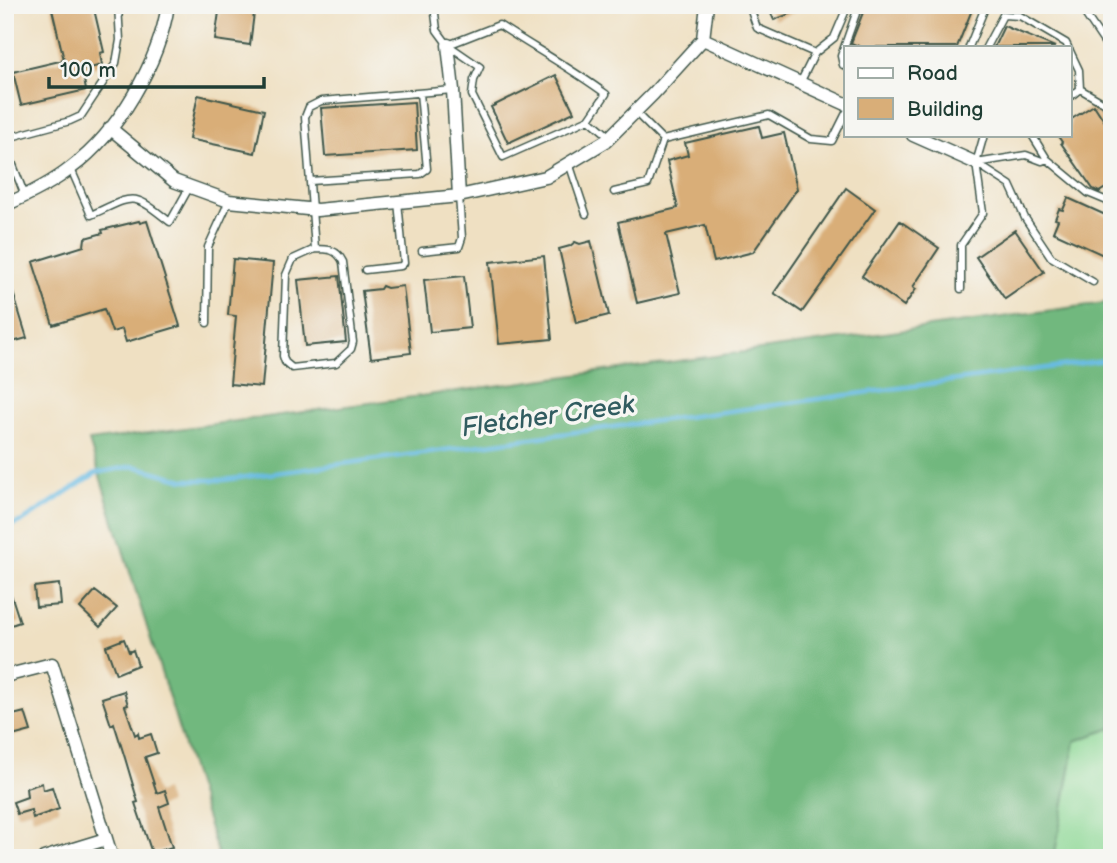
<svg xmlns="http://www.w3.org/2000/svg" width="1117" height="863" viewBox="0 0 1117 863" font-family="'Balsamiq Sans',sans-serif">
  <rect width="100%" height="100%" fill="#f6f6f2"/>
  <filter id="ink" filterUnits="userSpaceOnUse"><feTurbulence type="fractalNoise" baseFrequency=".0143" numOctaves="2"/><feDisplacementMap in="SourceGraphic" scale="14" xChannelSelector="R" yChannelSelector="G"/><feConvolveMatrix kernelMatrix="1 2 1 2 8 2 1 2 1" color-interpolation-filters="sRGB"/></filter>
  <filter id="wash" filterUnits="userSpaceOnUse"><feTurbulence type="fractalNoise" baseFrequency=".00686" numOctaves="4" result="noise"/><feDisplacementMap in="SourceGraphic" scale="28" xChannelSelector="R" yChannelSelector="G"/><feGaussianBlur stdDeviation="1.57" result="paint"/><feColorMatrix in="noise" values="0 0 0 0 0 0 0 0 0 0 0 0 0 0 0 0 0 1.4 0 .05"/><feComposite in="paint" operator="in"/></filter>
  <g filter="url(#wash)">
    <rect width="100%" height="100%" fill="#efe0c2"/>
    <path fill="#8cd894" stroke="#568a64" stroke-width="2" d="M1112 728V858H1054L1075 741Z"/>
    <path fill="#71b87e" stroke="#487a59" stroke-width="2" d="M1112 302V728L1075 741 1054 858H219L89 441Z"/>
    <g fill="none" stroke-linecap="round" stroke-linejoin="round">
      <path stroke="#67bbe3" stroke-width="4.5" d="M5 527 23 521 96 473 134 466 184 480H224L1112 359"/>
    </g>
    <g id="blocks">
      <path fill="#d9ae78" d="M51 5H93L104 52 100 53 102 65 82 70 86 90 21 105 13 72 64 60Z
        M220 5H255L250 45 215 40Z
        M767 5H810V6L774 20Z
        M866 5H974L957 47H861L851 43Z
        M1004 26 1055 47H994Z
        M556 75 574 112 508 143 491 107Z
        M198 95 264 110 255 153 189 139Z
        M414 102 417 150 325 156 321 108Z
        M1094 105 1112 133V184L1099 192 1093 189 1061 143 1062 142 1057 135H1070V120Z
        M759 126 762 138 784 133 797 189 753 252 714 262 705 225 666 234 680 293 637 303 618 222 678 208 667 161 688 155 685 143Z
        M846 188 875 209 802 312 774 293Z
        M1068 198 1112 218V259L1053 232 1058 220 1055 219 1059 209 1063 210Z
        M139 221 140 223 147 221 180 326 126 342 122 329 112 332 104 309 53 325 33 262 84 246 85 238 103 233 102 230Z
        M900 221 939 248 913 287 916 289 904 306 862 276Z
        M1015 230 1044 272 1005 299 976 257Z
        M591 241 609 315 576 323 559 249 570 246 575 242 580 244Z
        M544 256 552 339 499 344 490 262Z
        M233 259 273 263 262 387 230 384 236 316 228 315Z
        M8 276 27 338 5 344V277Z
        M339 276 346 342 305 346 298 280Z
        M464 276 470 328 430 332 424 280Z
        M382 286 387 288 403 286 411 353 371 358 362 291 380 289Z
        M59 584 61 605 36 607 34 587Z
        M5 585H8L20 622 5 627Z
        M95 591 117 608 100 627 80 608Z
        M124 639 129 652 133 650 138 665 116 674 106 646Z
        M124 691 128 705 125 706 135 735 138 733 139 738 151 734 157 753 145 757 157 793 165 790 169 803 159 807 172 847 152 853 135 803 138 802 125 758 114 723 111 725 102 698Z
        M25 712 31 731 5 738V717Z
        M42 783 43 790 52 787 59 809 33 818 31 810 17 814 13 802 27 797 26 788Z"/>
    </g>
  </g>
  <g filter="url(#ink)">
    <use href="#blocks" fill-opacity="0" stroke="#3e5549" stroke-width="2"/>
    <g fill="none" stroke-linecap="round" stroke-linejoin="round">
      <g stroke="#3e5549" stroke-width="9">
        <path id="service" d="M434 5 437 30 448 45 480 67 474 80 472 95 503 157 589 119 610 137
          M749 5 757 28 815 53 800 83
          M1079 5 1112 54
          M448 45 499 25C534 48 571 68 606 94L589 119
          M969 47 986 5
          M986 47 1003 15 1020 16 1066 43 1068 47
          M1070 51 1079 70 1080 89
          M815 53 834 38 848 5
          M846 66 843 65 841 56 859 5
          M1080 89 1104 103 1112 113
          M1070 97 1080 89
          M635 112 663 140 769 115 811 139 832 141 846 113
          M1032 135 1047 159 1088 193 1112 203
          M569 163 586 214
          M976 163 1010 185 1025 218 1051 257 1093 282
          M976 163 1026 155 1042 161 1047 159
          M71 169 91 215C135 195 131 191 170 222L190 186
          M310 181 420 174 427 169 420 93
          M614 192 648 184 663 140
          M25 196 6 147V141L11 137 70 121 81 116 116 63 120 40 118 5
          M315 249C328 249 337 249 343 262L353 342 351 349 336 363 292 368 285 362 283 356 286 275 293 259 315 249 305 117 309 107 321 101 453 90
          M422 251 459 247 462 238 459 196
          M365 270 401 266 404 263 398 202
          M961 289V245L983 213 976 163 984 135
          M207 323 208 247 229 201"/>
      </g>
      <g stroke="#3e5549" stroke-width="15">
        <path id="minor" d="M703 39 846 104
          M448 45 453 90 459 196
          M110 128 174 181 229 201 317 210 459 196 546 177 606 141 653 94 703 39 707 5
          M913 135 976 163
          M5 205C28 195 51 184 71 168 118 133 159 63 168 5
          M5 676 52 664 112 858
          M44 858 106 839"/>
      </g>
      <path stroke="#3e5549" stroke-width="2.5" stroke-dasharray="5 5" stroke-linecap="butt" d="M5 712 7 715"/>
      <use href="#service" stroke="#fff" stroke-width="6"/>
      <use href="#minor" stroke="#fff" stroke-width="12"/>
    </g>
  </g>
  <g text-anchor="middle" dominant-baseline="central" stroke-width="7" stroke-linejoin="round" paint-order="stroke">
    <g font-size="26" font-style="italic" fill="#315c60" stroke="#f6f6f2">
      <text transform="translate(548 417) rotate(-8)">Fletcher Creek</text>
    </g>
  </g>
  <rect width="1117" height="863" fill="none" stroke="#f6f6f2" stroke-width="28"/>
  <rect x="844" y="46" width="228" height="91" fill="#f6f6f2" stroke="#a0aca6" stroke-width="2"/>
  <rect x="858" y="68" width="35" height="10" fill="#ffffff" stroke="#a0aca6" stroke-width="2"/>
  <text x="907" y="80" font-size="21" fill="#1f3d34">Road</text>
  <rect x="858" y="98" width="35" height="21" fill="#d9ae78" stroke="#a0aca6" stroke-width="2"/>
  <text x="907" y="116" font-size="21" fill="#1f3d34">Building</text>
  <path d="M49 77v10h215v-10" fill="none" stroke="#1f3d34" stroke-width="3.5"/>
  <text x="60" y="77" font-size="21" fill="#1f3d34" stroke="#f6f6f2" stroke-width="5" paint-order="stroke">100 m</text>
</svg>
